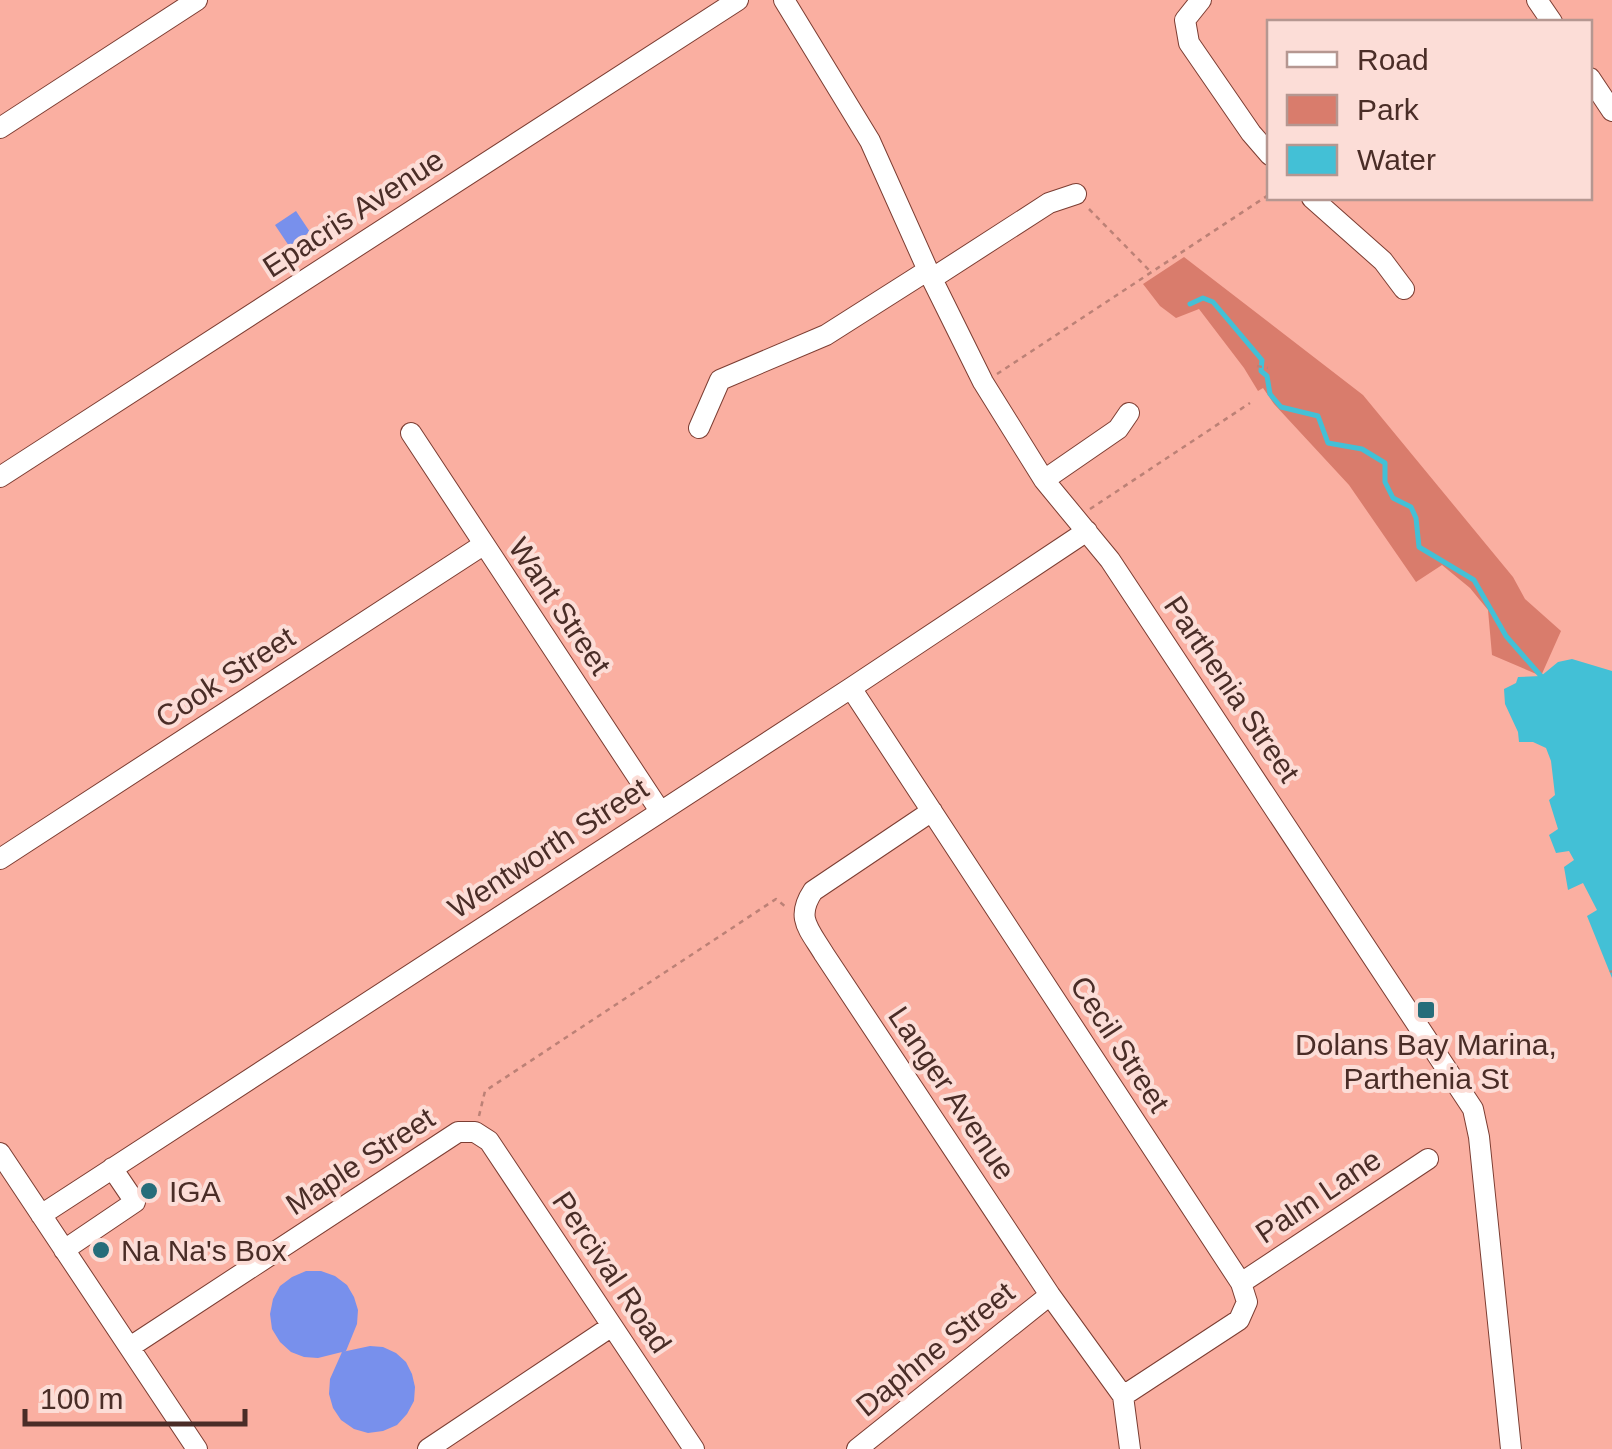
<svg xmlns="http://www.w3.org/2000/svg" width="1612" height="1449" viewBox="0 0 1612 1449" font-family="Helvetica,sans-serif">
  <rect width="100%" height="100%" fill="#faafa1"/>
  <path fill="#d97c6c" d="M1184 257 1363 395 1513 577 1525 599 1561 631 1541 676 1492 655 1488 610 1470 588 1442 565 1416 582 1349 485 1274 404 1263 388 1258 391 1244 368 1199 309 1176 318 1160 306 1143 284Z"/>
  <path fill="#43c0d6" d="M1572 659 1612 671V978L1587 916 1597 910 1583 883 1568 890 1564 867 1574 860 1569 851 1556 853 1549 835 1558 829 1549 800 1555 795 1551 761 1546 748 1533 742H1519L1518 732 1505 704 1504 689 1516 683 1518 677 1541 676 1558 662Z"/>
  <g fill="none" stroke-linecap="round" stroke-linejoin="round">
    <path stroke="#43c0d6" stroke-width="5" d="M1190 304 1203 298 1213 302 1262 360 1261 371 1267 376 1270 394 1281 407 1318 416 1328 443 1362 449 1385 463V482L1393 498 1411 507 1416 518 1419 547 1474 580 1506 636 1541 676"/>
  </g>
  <path fill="#7890ec" d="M296 211 310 232 289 246 275 225Z
    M306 1271H321L335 1276 347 1285 354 1297 358 1310 357 1324 346 1351 318 1358 304 1357 291 1352 280 1342 272 1329 270 1314 273 1299 280 1286 292 1277Z
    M370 1346 383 1347 396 1353 406 1362 412 1374 415 1387 414 1401 407 1414 397 1425 383 1431 368 1433 354 1429 341 1420 333 1408 329 1394 330 1379 342 1352Z"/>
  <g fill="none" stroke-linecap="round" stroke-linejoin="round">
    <g stroke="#7c3d32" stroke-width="22">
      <path id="minor" d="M784 0 870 141 930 275 983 382 1044 480 1110 560 1473 1109 1479 1137 1511 1449
        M1201 0 1185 20 1189 43 1251 133 1270 155
        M1537 0 1552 22
        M1590 78 1612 111
        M0 128 197 0
        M1312 198 1383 261 1404 289
        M699 428 720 380 826 335 922 274H939L1049 203 1076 194
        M411 433 660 811
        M0 477 738 0
        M1044 480 1118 429 1129 413
        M851 688 1241 1283 1247 1302 1239 1320 1123 1396
        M932 811 813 891C795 918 809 929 824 954L1050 1295 1123 1396 1130 1449
        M0 859 483 545
        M0 1153 197 1449
        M41 1215 851 688 1087 531
        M64 1250 135 1202 112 1168
        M1241 1283 1428 1159
        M130 1347 458 1132H475L489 1141 694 1449
        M428 1449 612 1326
        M857 1449 1050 1295"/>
    </g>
    <path stroke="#bc8176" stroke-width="2.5" stroke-dasharray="5 5" stroke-linecap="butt" d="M1089 209 1150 271
      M1257 366 1268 368
      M997 374 1270 194
      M1090 509 1250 403
      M1610 972 1612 971
      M479 1116 485 1091 776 899 786 907"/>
    <use href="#minor" stroke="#fff" stroke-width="20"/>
  </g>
  <g fill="#266d7a" stroke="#fcddd7" stroke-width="4">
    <rect x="1416" y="1000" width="20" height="20" rx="5"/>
    <circle cx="149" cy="1191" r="10"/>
    <circle cx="101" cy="1250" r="10"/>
  </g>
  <g text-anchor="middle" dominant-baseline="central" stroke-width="8" stroke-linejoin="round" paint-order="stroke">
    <g font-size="30" fill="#4a2d27" stroke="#fcddd7">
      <text transform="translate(353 213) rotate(-33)">Epacris Avenue</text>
      <text transform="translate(560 606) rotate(56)">Want Street</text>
      <text transform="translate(225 677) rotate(-33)">Cook Street</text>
      <text transform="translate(1232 689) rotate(56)">Parthenia Street</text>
      <text transform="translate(548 848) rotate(-33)">Wentworth Street</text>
      <text transform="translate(1120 1044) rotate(57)">Cecil Street</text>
      <text transform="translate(952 1093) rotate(56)">Langer Avenue</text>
      <text transform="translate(360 1161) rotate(-33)">Maple Street</text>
      <text transform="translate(1318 1196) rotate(-34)">Palm Lane</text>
      <text transform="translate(612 1272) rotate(56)">Percival Road</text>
      <text transform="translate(935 1349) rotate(-39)">Daphne Street</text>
    </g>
    <g font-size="30" fill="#4a2d27" stroke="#fcddd7" text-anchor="start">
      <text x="1426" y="1044" text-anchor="middle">Dolans Bay Marina,<tspan x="1426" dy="34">Parthenia St</tspan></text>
      <text x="169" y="1191">IGA</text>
      <text x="121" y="1250">Na Na's Box</text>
    </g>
  </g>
  <rect x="1267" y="20" width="325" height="180" fill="#fcddd7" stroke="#b59791" stroke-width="2.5"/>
  <rect x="1287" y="52" width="50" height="15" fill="#ffffff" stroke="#b59791" stroke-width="2.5"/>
  <text x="1357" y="70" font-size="30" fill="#4a2d27">Road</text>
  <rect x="1287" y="95" width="50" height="30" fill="#d97c6c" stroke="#b59791" stroke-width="2.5"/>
  <text x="1357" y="120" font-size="30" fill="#4a2d27">Park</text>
  <rect x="1287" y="145" width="50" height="30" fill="#43c0d6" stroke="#b59791" stroke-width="2.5"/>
  <text x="1357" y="170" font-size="30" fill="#4a2d27">Water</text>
  <path d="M25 1409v15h220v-15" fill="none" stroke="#4a2d27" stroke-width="5"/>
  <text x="40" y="1409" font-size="30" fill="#4a2d27" stroke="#fcddd7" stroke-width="8" paint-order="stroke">100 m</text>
</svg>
